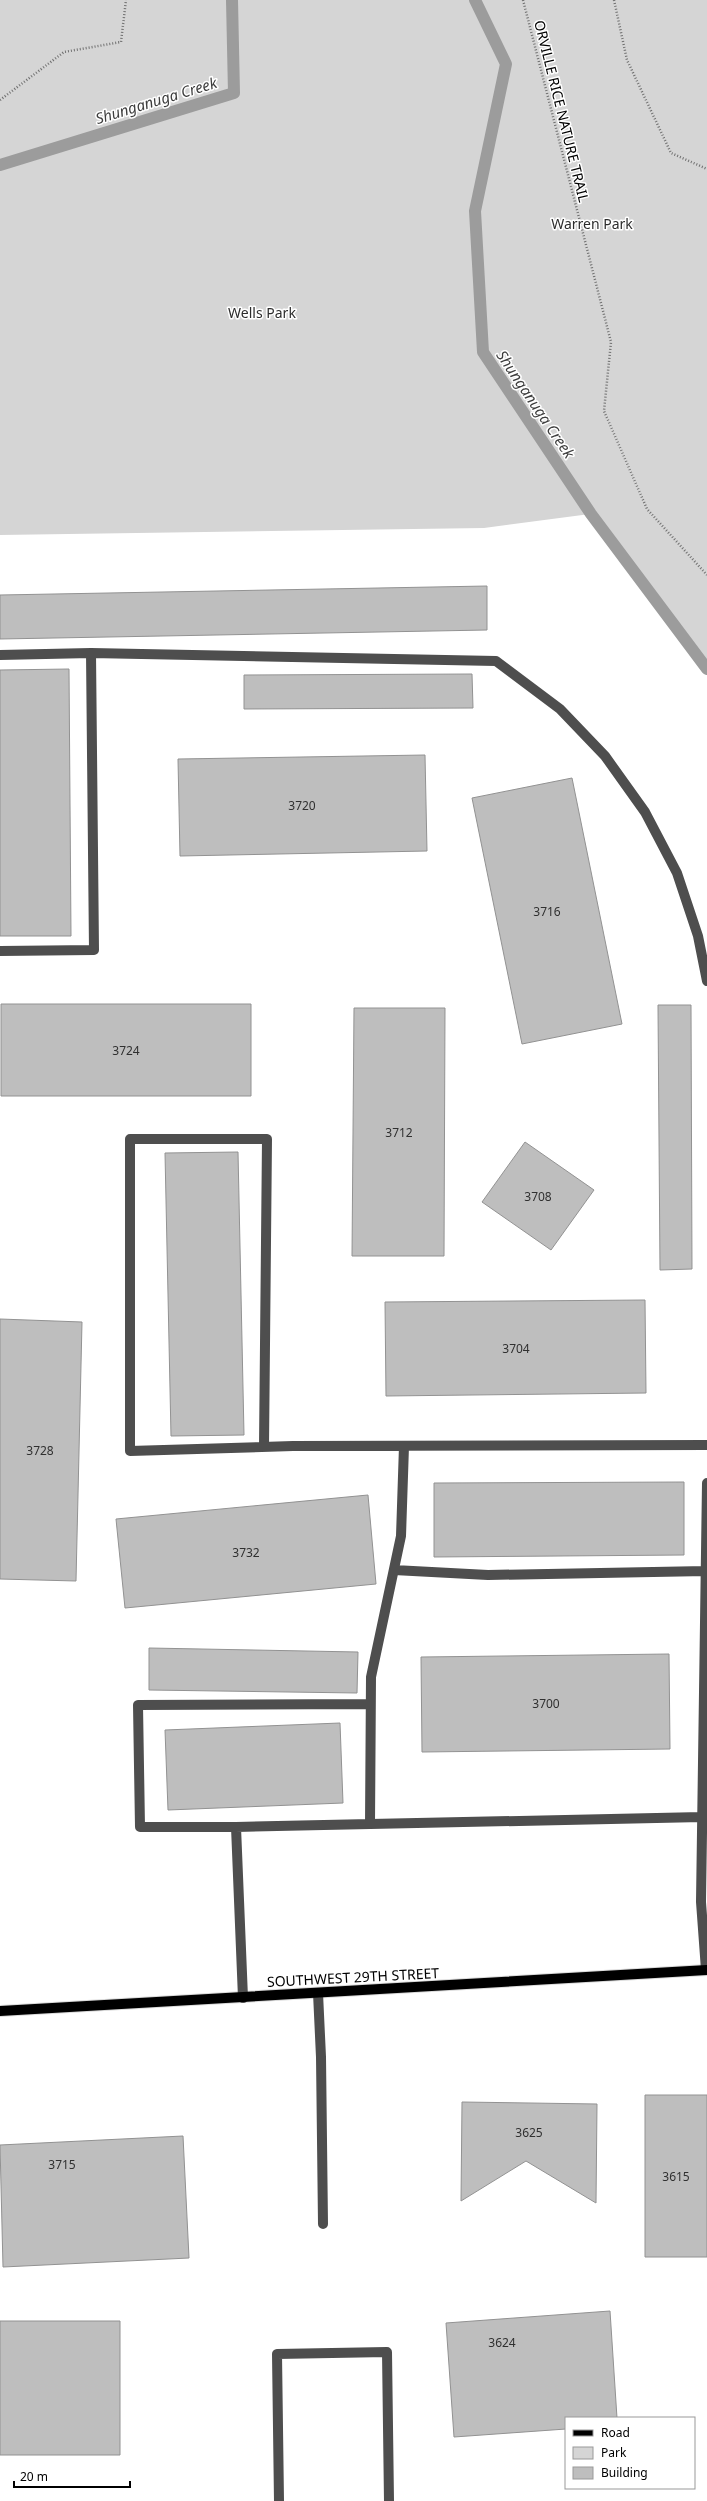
<svg xmlns="http://www.w3.org/2000/svg" width="707" height="2501" viewBox="0 0 707 2501" font-family="'Noto Sans',sans-serif">
  <rect width="100%" height="100%" fill="#fff"/>
  <path fill="#d5d5d5" d="M0 0H707V669L590 514 484 528 0 535Z"/>
  <g fill="none" stroke-linecap="round" stroke-linejoin="round">
    <path stroke="#9c9c9c" stroke-width="12" d="M475 0 506 64 475 211 483 352 591 514 707 669
      M0 165 234 93 232 0"/>
  </g>
  <path fill="#bebebe" stroke="#929292" d="M487 586V630L0 639V595Z
    M69 669 71 936H0V670Z
    M472 674 473 708 244 709V675Z
    M425 755 427 851 180 856 178 759Z
    M572 778 622 1024 522 1044 472 798Z
    M1 1004H251V1096H1Z
    M658 1005H691L692 1269 660 1270Z
    M354 1008H445L444 1256H352Z
    M525 1142 594 1190 551 1250 482 1202Z
    M238 1152 244 1435 171 1436 165 1153Z
    M645 1300 646 1393 386 1396 385 1302Z
    M0 1319 82 1322 76 1581 0 1579Z
    M684 1482V1555L434 1557V1483Z
    M368 1495 376 1584 125 1608 116 1519Z
    M149 1648 358 1652 357 1693 149 1690Z
    M669 1654 670 1749 422 1752 421 1657Z
    M340 1723 343 1803 168 1810 165 1730Z
    M645 2095H707V2257H645Z
    M462 2102 597 2104 596 2203 526 2161 461 2201Z
    M183 2136 189 2258 3 2267 0 2145Z
    M610 2311 617 2418H566V2429L454 2437 446 2323Z
    M0 2321H120V2455H0Z"/>
  <g fill="none" stroke-linecap="round" stroke-linejoin="round">
    <g stroke="#dbdbdb" stroke-width="12">
      <path id="major" d="M0 2011 707 1970"/>
    </g>
    <path stroke="#707070" stroke-width="2.5" stroke-dasharray="1 2" stroke-linecap="butt" d="M523 0 611 342 604 411 647 509 707 575
      M614 0 627 60 671 153 707 169
      M0 100 64 52 121 42 126 0"/>
    <path stroke="#4e4e4e" stroke-width="10" d="M0 655 91 653 496 661 560 709 605 756 645 812 677 873 698 936 707 981
      M0 951 94 950 91 653
      M264 1447 267 1139H130V1451L293 1446 707 1445
      M394 1570 488 1575 706 1571
      M370 1824 371 1677 401 1536 404 1446
      M236 1827H140L138 1705 369 1704
      M706 1970 701 1902 707 1483
      M318 1993 321 2057 323 2224
      M243 1998 236 1827 702 1817
      M279 2501 277 2354 387 2352 389 2501"/>
    <use href="#major" stroke="#000" stroke-width="10"/>
  </g>
  <g text-anchor="middle" dominant-baseline="central" stroke-width="3" stroke-linejoin="round" paint-order="stroke">
    <g font-size="12" fill="#303030">
      <text x="302" y="805">3720</text>
      <text x="547" y="911">3716</text>
      <text x="126" y="1050">3724</text>
      <text x="399" y="1132">3712</text>
      <text x="538" y="1196">3708</text>
      <text x="516" y="1348">3704</text>
      <text x="40" y="1450">3728</text>
      <text x="246" y="1552">3732</text>
      <text x="546" y="1703">3700</text>
      <text x="529" y="2132">3625</text>
      <text x="62" y="2164">3715</text>
      <text x="676" y="2176">3615</text>
      <text x="502" y="2342">3624</text>
    </g>
    <g font-size="14" fill="#000" stroke="#fff">
      <text transform="translate(562 111) rotate(76)">ORVILLE RICE NATURE TRAIL</text>
      <text transform="translate(353 1977) rotate(-3)">SOUTHWEST 29TH STREET</text>
    </g>
    <g font-size="14" fill="#2c2c2c" stroke="#fff">
      <text x="592" y="223">Warren Park</text>
      <text x="262" y="312">Wells Park</text>
    </g>
    <g font-size="15" font-style="italic" fill="#3d3d3d" stroke="#fff">
      <text transform="translate(156 100) rotate(-17)">Shunganuga Creek</text>
      <text transform="translate(536 404) rotate(56)">Shunganuga Creek</text>
    </g>
  </g>
  <rect x="565" y="2417" width="130" height="72" fill="#ffffff" stroke="#999999"/>
  <rect x="573" y="2430" width="20" height="6" fill="#000000" stroke="#999999"/>
  <text x="601" y="2437" font-size="12" fill="#000000">Road</text>
  <rect x="573" y="2447" width="20" height="12" fill="#d5d5d5" stroke="#999999"/>
  <text x="601" y="2457" font-size="12" fill="#000000">Park</text>
  <rect x="573" y="2467" width="20" height="12" fill="#bebebe" stroke="#999999"/>
  <text x="601" y="2477" font-size="12" fill="#000000">Building</text>
  <path d="M14 2481v6h116v-6" fill="none" stroke="#000000" stroke-width="2"/>
  <text x="20" y="2481" font-size="12" fill="#000000" stroke="#ffffff" stroke-width="3" paint-order="stroke">20 m</text>
</svg>
